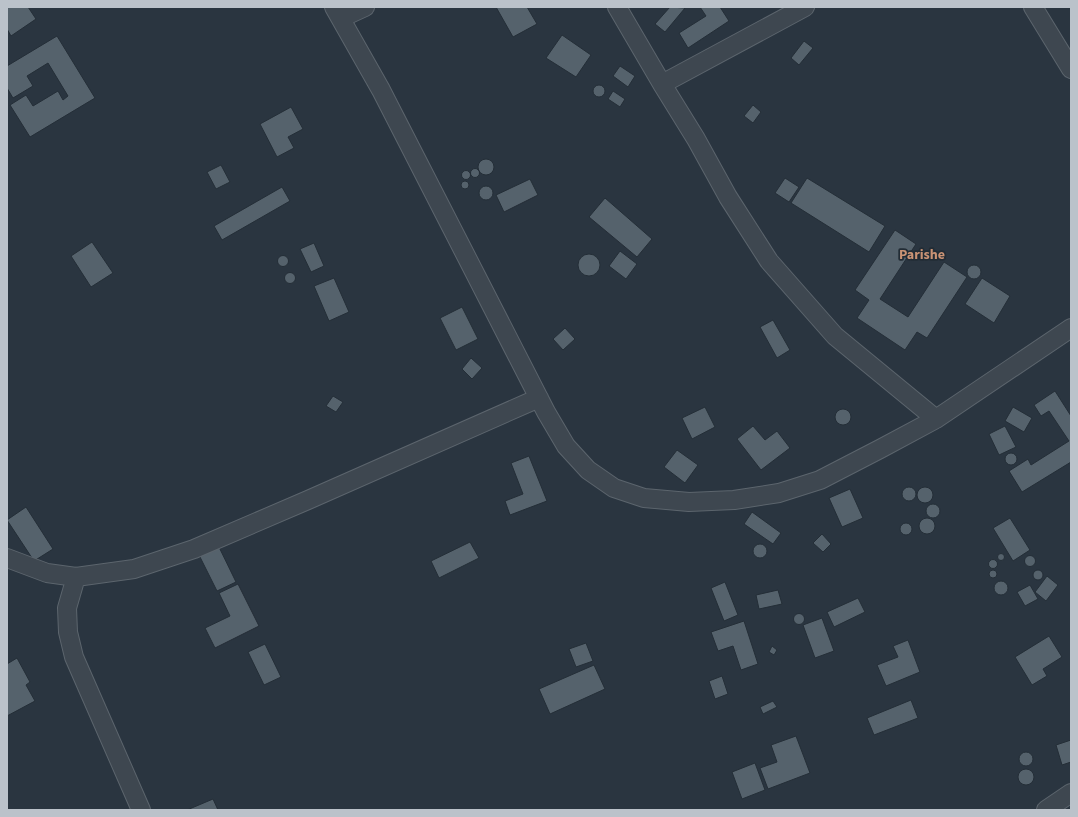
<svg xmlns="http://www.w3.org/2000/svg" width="1078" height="817" viewBox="0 0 1078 817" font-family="'Source Sans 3',sans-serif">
  <rect width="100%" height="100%" fill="#2a3540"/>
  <path fill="#55626c" stroke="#242e37" d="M7 7H28L36 19 11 36 7 29Z
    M496 7H527L537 24 513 37Z
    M670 7 685 8 665 32 655 24Z
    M700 7H720L729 21 688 48 679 33 706 16Z
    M562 35 591 55 576 77 546 58Z
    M57 36 95 98 30 137 10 105 26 95 33 106 58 91 63 100 68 96 48 63 27 76 33 86 13 98 7 88V66Z
    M804 41 813 48 799 65 791 58Z
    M620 66 635 76 628 87 613 76Z
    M593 91a6 6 0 1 1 12 0a6 6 0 1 1-12 0Z
    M613 91 625 99 620 107 608 99Z
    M753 105 761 112 753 123 744 116Z
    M291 107 303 129 288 137 294 148 277 157 260 124Z
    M478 167a8 8 0 1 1 16 0a8 8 0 1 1-16 0Z
    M221 165 230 182 216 189 207 172Z
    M470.5 173a4.5 4.5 0 1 1 9 0a4.5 4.5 0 1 1-9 0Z
    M461.5 175a4.5 4.5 0 1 1 9 0a4.5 4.5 0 1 1-9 0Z
    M785 178 799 187 789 202 775 193Z
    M807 178 885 226 869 252 791 203Z
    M530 179 538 195 504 212 496 195Z
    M461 185a4 4 0 1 1 8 0a4 4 0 1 1-8 0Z
    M479 193a7 7 0 1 1 14 0a7 7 0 1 1-14 0Z
    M282 187 290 201 222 240 214 226Z
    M605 198 652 239 637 257 589 217Z
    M895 230 916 244 880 299 908 317 944 262 967 277 927 338 917 332 905 350 857 318 869 300 855 290Z
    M92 242 113 273 91 287 71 256Z
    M314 243 324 266 311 272 300 249Z
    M620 251 637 264 626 279 609 266Z
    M578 265a11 11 0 1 1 22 0a11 11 0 1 1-22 0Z
    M277.5 261a5.5 5.5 0 1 1 11 0a5.5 5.5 0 1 1-11 0Z
    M967 272a7 7 0 1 1 14 0a7 7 0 1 1-14 0Z
    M284.5 278a5.5 5.5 0 1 1 11 0a5.5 5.5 0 1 1-11 0Z
    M334 278 349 312 329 321 314 286Z
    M982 278 1010 296 994 323 965 304Z
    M462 307 478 339 456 350 440 318Z
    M773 320 790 350 777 358 760 327Z
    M565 328 575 339 563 350 553 339Z
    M471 358 482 368 472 379 462 369Z
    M1055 391 1071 416V462L1022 492 1009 471 1028 459 1031 465 1069 441 1049 411 1041 416 1034 405Z
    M333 396 343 402 336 412 326 406Z
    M705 407 715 427 692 439 682 418Z
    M1013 407 1032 418 1024 432 1005 421Z
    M835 417a8 8 0 1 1 16 0a8 8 0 1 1-16 0Z
    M753 426 765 440 777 431 790 448 761 470 737 439Z
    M1005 426 1016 447 999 455 989 434Z
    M677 450 698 465 685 483 664 467Z
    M1005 459a6 6 0 1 1 12 0a6 6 0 1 1-12 0Z
    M529 456 547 501 510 515 505 501 523 494 511 463Z
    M917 495a8 8 0 1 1 16 0a8 8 0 1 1-16 0Z
    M902 494a7 7 0 1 1 14 0a7 7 0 1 1-14 0Z
    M850 489 863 518 842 527 829 498Z
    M926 511a7 7 0 1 1 14 0a7 7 0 1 1-14 0Z
    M26 507 53 549 34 561 7 520Z
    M752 512 781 533 773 544 744 524Z
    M1010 518 1030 550 1013 561 993 528Z
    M919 526a8 8 0 1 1 16 0a8 8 0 1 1-16 0Z
    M900 529a6 6 0 1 1 12 0a6 6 0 1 1-12 0Z
    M822 534 831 544 823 552 813 543Z
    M470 542 479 558 439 578 431 561Z
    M753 551a7 7 0 1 1 14 0a7 7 0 1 1-14 0Z
    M218 545 236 582 217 591 199 555Z
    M997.5 557a3.5 3.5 0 1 1 7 0a3.5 3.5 0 1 1-7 0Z
    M1024.5 561a5.5 5.5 0 1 1 11 0a5.5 5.5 0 1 1-11 0Z
    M988.5 564a4.5 4.5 0 1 1 9 0a4.5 4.5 0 1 1-9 0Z
    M989 574a4 4 0 1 1 8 0a4 4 0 1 1-8 0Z
    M1033 575a5 5 0 1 1 10 0a5 5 0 1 1-10 0Z
    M1047 576 1058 585 1046 601 1035 592Z
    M994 588a7 7 0 1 1 14 0a7 7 0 1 1-14 0Z
    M725 582 738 615 724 621 711 588Z
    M238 584 259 626 215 648 205 628 230 616 219 593Z
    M1030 585 1038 599 1025 606 1017 592Z
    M778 590 782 604 759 609 756 595Z
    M858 598 865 612 834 627 827 612Z
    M793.5 619a5.5 5.5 0 1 1 11 0a5.5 5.5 0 1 1-11 0Z
    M822 618 834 651 815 658 803 625Z
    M744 621 758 664 741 670 733 646 718 651 711 632Z
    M1049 636 1062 657 1043 669 1047 676 1032 685 1015 657Z
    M908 640 920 672 886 686 877 665 898 657 893 646Z
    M586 643 593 661 576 667 569 649Z
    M265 644 281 677 264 685 248 652Z
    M772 646 777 650 774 655 769 652Z
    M17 658 30 682 26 685 35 701 7 716V664Z
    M594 665 605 689 550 714 539 689Z
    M722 676 728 694 715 699 709 681Z
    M911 700 918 718 874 735 867 718Z
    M773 701 777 707 763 714 760 707Z
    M796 736 810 773 768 789 760 768 777 762 771 745Z
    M1071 740V762L1062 765 1056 745Z
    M1019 759a7 7 0 1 1 14 0a7 7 0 1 1-14 0Z
    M755 763 765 790 742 799 732 772Z
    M1018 777a8 8 0 1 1 16 0a8 8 0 1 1-16 0Z
    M213 799 218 810H187Z"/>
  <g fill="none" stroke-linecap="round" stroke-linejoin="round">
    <g stroke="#5c656d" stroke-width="20">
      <path id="minor" d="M334 7 381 90 546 412 566 446 588 470 614 488 644 498 689 502 734 500 779 493 820 480 880 449 936 419 1071 328
        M617 7 662 84 805 7
        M1033 7 1071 69
        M341 18 365 7
        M662 84 696 139 728 197 769 261 835 336 936 419
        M7 558 47 573 76 577 134 569 194 549 308 500 539 398
        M76 577 67 608 68 632 74 657 141 810
        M1046 810 1071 793"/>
    </g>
    <use href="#minor" stroke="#3e4750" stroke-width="18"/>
  </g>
  <g text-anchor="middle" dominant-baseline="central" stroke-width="3.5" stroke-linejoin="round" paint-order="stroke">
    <g font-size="14" font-weight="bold" fill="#ca9375" stroke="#222c35">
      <text x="922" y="255">Parishe</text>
    </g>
  </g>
  <rect width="1078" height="817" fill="none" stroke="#bbc2ca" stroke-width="16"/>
</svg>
